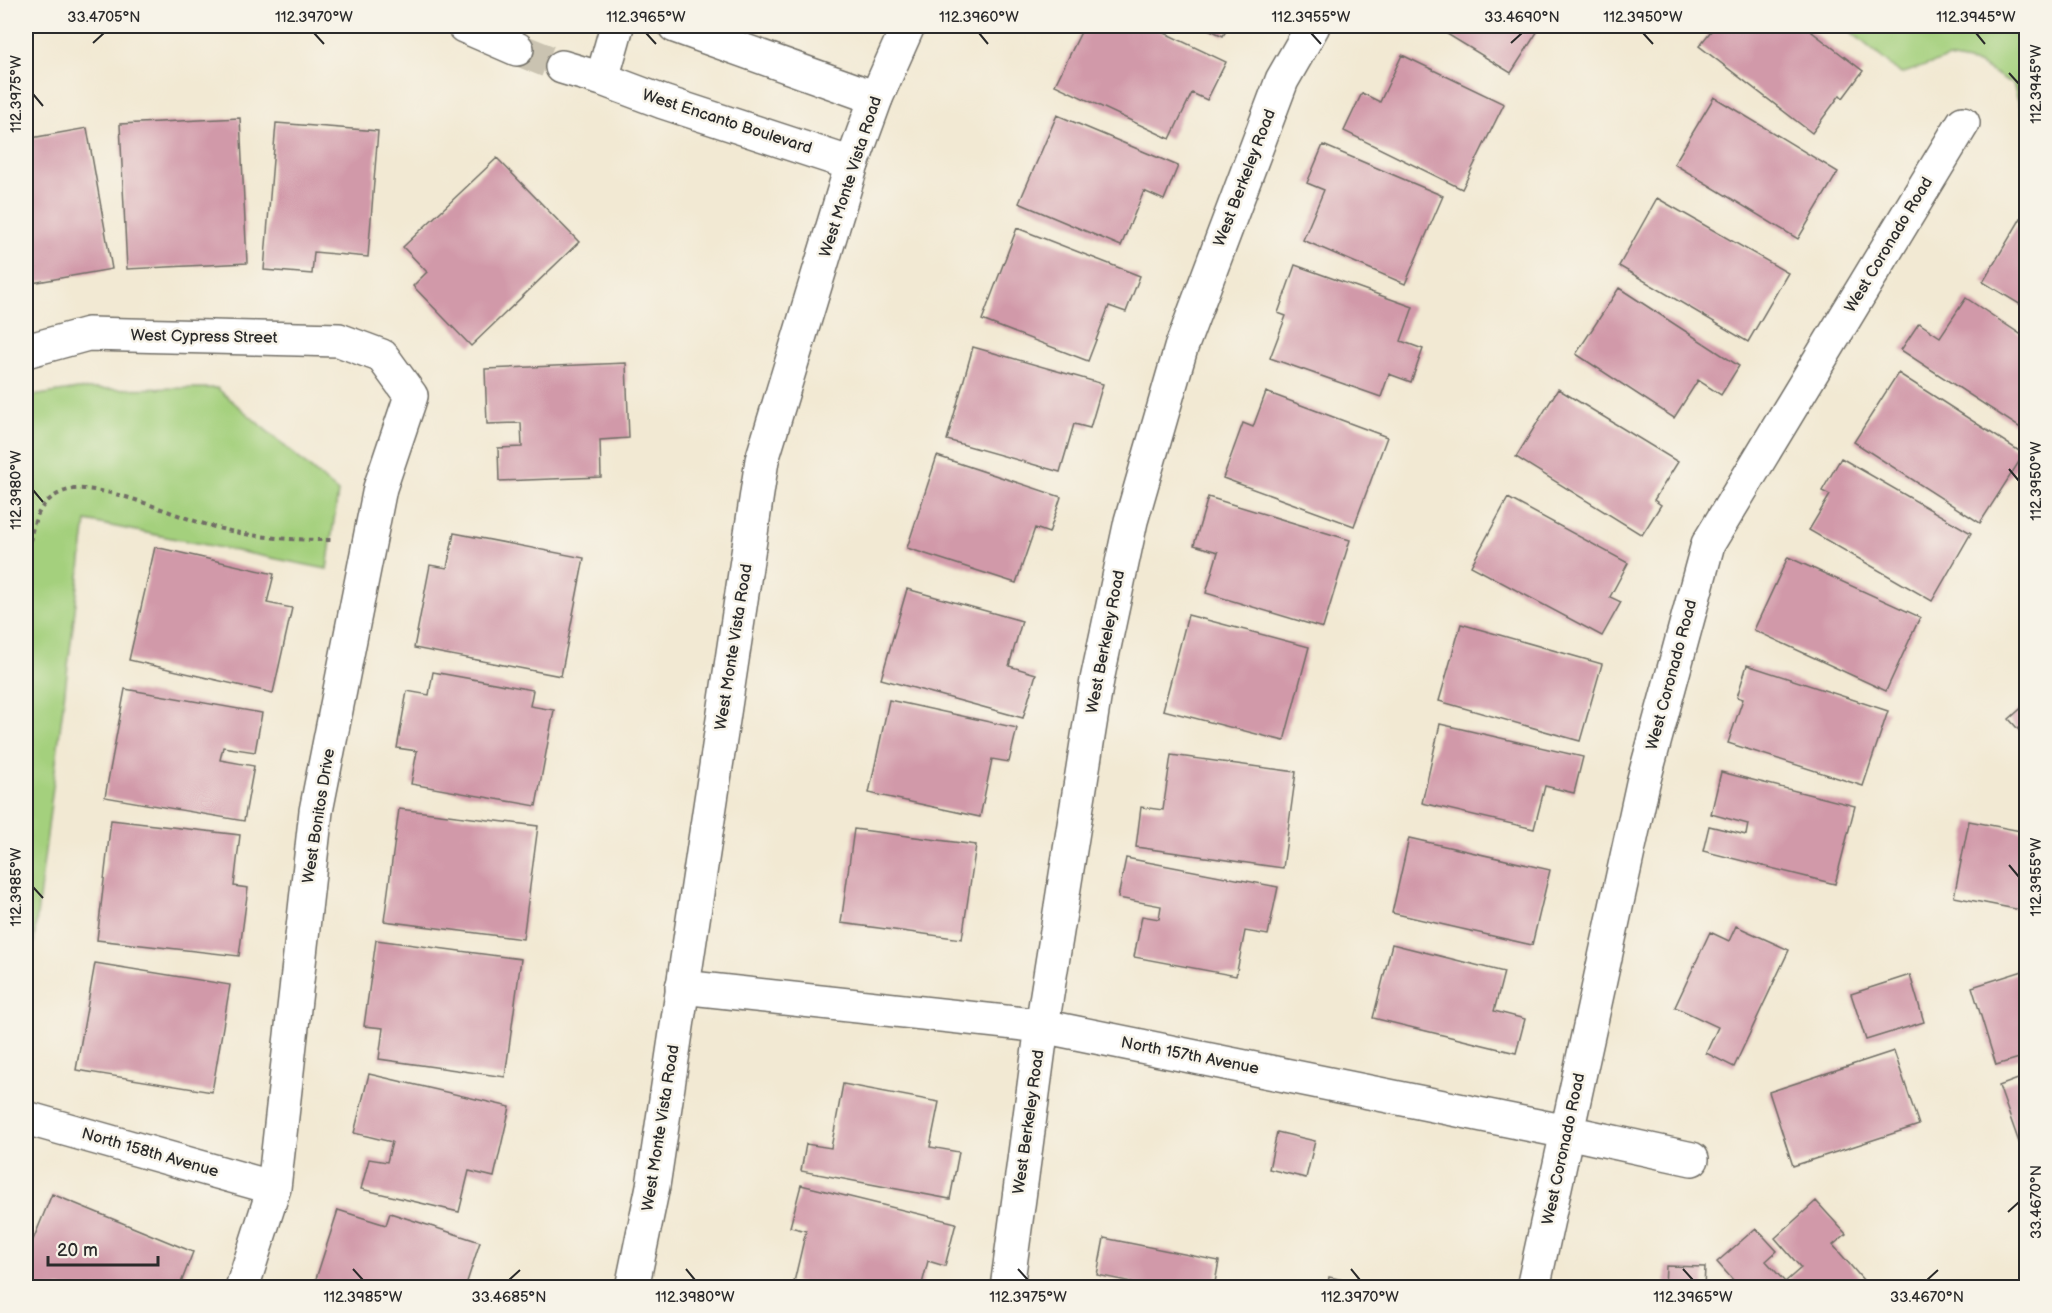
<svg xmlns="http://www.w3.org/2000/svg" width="2052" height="1313" viewBox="0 0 2052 1313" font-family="'Balsamiq Sans',sans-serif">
  <rect width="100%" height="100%" fill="#f7f3e8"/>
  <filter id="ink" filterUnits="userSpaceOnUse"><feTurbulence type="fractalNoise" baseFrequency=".0167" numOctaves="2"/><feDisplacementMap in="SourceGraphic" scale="12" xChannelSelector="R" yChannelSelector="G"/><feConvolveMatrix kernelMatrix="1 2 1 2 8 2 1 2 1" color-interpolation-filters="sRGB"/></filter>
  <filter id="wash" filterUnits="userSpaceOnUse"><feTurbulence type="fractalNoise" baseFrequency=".008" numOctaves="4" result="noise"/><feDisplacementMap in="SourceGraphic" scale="24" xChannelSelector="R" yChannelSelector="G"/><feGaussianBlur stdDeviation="1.35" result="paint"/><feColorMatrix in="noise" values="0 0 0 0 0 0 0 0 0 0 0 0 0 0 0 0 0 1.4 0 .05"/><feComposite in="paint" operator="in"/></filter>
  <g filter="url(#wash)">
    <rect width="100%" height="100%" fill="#f2e9d3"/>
    <path fill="#a4d07d" stroke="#687e54" stroke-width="1.5" d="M1844 26H2026V123L2013 84 1978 64 1948 58 1901 74Z
      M217 388 338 492 327 569 86 521 26 1004V397L78 389Z"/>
    <g id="blocks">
      <path fill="#d199a9" d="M1084 26H1150L1226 62 1207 100 1192 93 1170 139 1055 85Z
        M1202 26H1229L1223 36Z
        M1434 26H1541L1511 73Z
        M1715 26H1804L1863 71 1843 98 1840 95 1812 133 1699 46Z
        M1402 55 1504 104 1462 189 1344 131 1362 93 1380 102Z
        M1714 97 1838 172 1798 239 1674 164Z
        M1057 115 1178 166 1164 200 1144 191 1121 246 1019 203Z
        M240 118 247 263 127 269 120 124Z
        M276 123 378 131 368 257 314 252 312 274 264 270Z
        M87 128 112 269 26 284V139Z
        M1323 145 1443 196 1405 284 1303 240 1324 190 1307 183Z
        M497 158 579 242 471 346 413 286 427 272 403 247Z
        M1657 198 1788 273 1748 342 1619 266Z
        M2024 213 2026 214V308L1983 282Z
        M1017 228 1140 276 1126 312 1109 306 1088 361 982 320Z
        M1295 265 1413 307 1401 341 1423 349 1411 382 1389 374 1381 397 1270 358 1286 316 1278 313Z
        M1619 288 1739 366 1721 395 1698 380 1674 418 1576 354Z
        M1966 298 2026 338V422L2022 429 1901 350 1919 323 1940 337Z
        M973 347 1103 384 1090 428 1074 424 1060 472 947 440Z
        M626 363 629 438 600 440 601 477 499 481 498 448 522 447 521 423 487 424 485 369Z
        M1898 373 2024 454 1980 523 1854 442Z
        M1558 389 1678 462 1654 500 1661 505 1642 535 1516 457Z
        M1266 392 1387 437 1354 526 1223 478 1243 423 1253 427Z
        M937 456 1061 497 1049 533 1035 528 1016 583 907 548Z
        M1841 458 1971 533 1932 601 1809 530 1830 495 1822 491Z
        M1208 497 1350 540 1323 628 1206 593 1218 552 1194 545Z
        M1508 498 1628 563 1610 597 1621 602 1602 636 1471 566Z
        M454 533 584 558 561 676 414 648 430 565 447 568Z
        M155 547 274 574 267 603 292 608 273 693 129 660Z
        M1788 557 1920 617 1886 691 1754 630Z
        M907 589 1022 621 1009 666 1036 674 1023 718 881 679Z
        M1188 615 1309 647 1284 741 1163 710Z
        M1461 624 1602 664 1580 741 1439 701Z
        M1747 665 1888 711 1863 786 1728 743 1743 699 1737 697Z
        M433 672 533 690 530 706 554 710 536 806 411 784 417 751 397 748 407 691 429 695Z
        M125 689 262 713 255 752 223 747 220 760 254 766 244 821 105 797Z
        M889 700 1017 728 1009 762 992 759 980 817 869 793Z
        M2026 704V738L2009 719Z
        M1440 724 1583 757 1574 793 1545 786 1534 829 1422 803Z
        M1171 755 1296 772 1283 868 1136 847 1141 807 1163 810Z
        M1721 772 1855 806 1835 884 1703 851 1709 826 1746 835 1748 824 1711 814Z
        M399 809 538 826 523 939 384 921Z
        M111 820 240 835 234 886 248 888 239 956 97 940Z
        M1969 821 2026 832V911L1954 897Z
        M854 829 976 845 962 939 841 923Z
        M1409 838 1550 870 1532 945 1392 913Z
        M1126 858 1278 887 1268 935 1245 931 1236 976 1134 957 1142 916 1159 919 1161 906 1118 898Z
        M1736 926 1789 950 1734 1067 1706 1053 1718 1027 1675 1007 1710 932 1729 941Z
        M376 940 521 959 505 1077 379 1059 383 1028 364 1026Z
        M1392 944 1504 972 1494 1011 1525 1019 1516 1053 1373 1018Z
        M95 963 230 985 212 1092 76 1070Z
        M2026 970V1056L1996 1065 1972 987Z
        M1910 975 1924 1022 1866 1040 1851 994Z
        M1894 1051 1919 1125 1793 1166 1769 1092Z
        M369 1074 510 1107 494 1177 469 1171 459 1212 361 1189 369 1159 387 1162 392 1142 354 1133Z
        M2026 1076V1162L1999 1086Z
        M843 1084 939 1102 930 1147 959 1152 950 1199 801 1171 806 1144 831 1148Z
        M1277 1132 1315 1141 1306 1178 1269 1169Z
        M801 1185 956 1223 945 1266 928 1261 921 1288H818L794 1282 806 1231 790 1227Z
        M52 1194 193 1252 179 1288H26V1257Z
        M1816 1201 1846 1234 1833 1245 1870 1288H1740L1717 1262 1756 1228 1777 1251 1766 1261 1785 1282 1801 1268 1775 1238Z
        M338 1210 386 1225 390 1213 480 1242 465 1288H313Z
        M1104 1238 1219 1261 1214 1288H1131L1132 1282 1097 1275Z
        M1666 1266 1705 1267 1704 1288H1665Z
        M1329 1277 1375 1286V1288H1327Z"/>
    </g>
  </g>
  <g filter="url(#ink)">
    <use href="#blocks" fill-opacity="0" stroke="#716e66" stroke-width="1.5"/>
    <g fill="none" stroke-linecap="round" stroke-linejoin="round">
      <path stroke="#cac3b1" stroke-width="33" stroke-dasharray="33 16" stroke-linecap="butt" d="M517 49 562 67"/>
      <g stroke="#716e66" stroke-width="36">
        <path id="street" d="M464 26 517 49
          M675 26 876 98
          M562 67 602 79 663 102 852 164
          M602 79 617 26
          M26 351 88 334 339 340 382 356 411 396 380 488 316 811 274 1188 242 1288
          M682 987 1042 1026 1567 1132 1692 1159
          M26 1118 274 1188
          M1007 1288 1042 1026 1097 680 1131 521 1181 348 1282 80 1313 26
          M1533 1288 1643 783 1708 544 1963 123"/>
      </g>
      <g stroke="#716e66" stroke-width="36">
        <path id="secondary" d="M632 1288 653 1186 762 460 852 164 876 98 908 26"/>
      </g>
      <path stroke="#716e66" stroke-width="4" stroke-dasharray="4.5 4.5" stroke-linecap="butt" d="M26 658C29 642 31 625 31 608 30 577 24 543 38 514 46 497 66 487 84 489 127 492 169 514 211 526 251 538 292 540 333 540"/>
      <use href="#street" stroke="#fff" stroke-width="33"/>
      <use href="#secondary" stroke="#fff" stroke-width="33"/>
    </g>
  </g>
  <path fill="none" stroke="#2b2b2b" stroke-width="2" d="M314 33 324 44M646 33 656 44M979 33 988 44M1311 33 1321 44M1643 33 1653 44M1976 33 1985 44M93 43 104 33M1511 43 1522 33M2009 73 2019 84M33 94 43 106M2009 469 2019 481M33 490 43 502M2009 865 2019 877M33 887 43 898M2008 1212 2019 1202M353 1269 363 1280M686 1269 695 1280M1018 1269 1028 1280M1351 1269 1360 1280M1683 1269 1693 1280M509 1280 520 1270M1927 1280 1938 1270"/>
  <g text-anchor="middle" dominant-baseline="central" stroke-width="5" stroke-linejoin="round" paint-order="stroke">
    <g font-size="16" fill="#2b2b2b" stroke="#f7f3e8">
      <text transform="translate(727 122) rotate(18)">West Encanto Boulevard</text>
      <text transform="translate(851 177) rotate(-72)">West Monte Vista Road</text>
      <text transform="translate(1245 178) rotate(-69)">West Berkeley Road</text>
      <text transform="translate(1889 245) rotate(-59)">West Coronado Road</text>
      <text transform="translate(204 337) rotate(1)">West Cypress Street</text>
      <text transform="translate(1106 642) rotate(-79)">West Berkeley Road</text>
      <text transform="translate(734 647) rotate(-81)">West Monte Vista Road</text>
      <text transform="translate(1672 675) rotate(-75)">West Coronado Road</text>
      <text transform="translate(319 816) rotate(-81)">West Bonitos Drive</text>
      <text transform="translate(1190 1056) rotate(11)">North 157th Avenue</text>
      <text transform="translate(1029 1122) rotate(-82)">West Berkeley Road</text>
      <text transform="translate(661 1128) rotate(-81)">West Monte Vista Road</text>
      <text transform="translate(1564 1149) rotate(-78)">West Coronado Road</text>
      <text transform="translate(150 1153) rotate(16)">North 158th Avenue</text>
    </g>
  </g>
  <rect width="2052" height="1313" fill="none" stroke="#f7f3e8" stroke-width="66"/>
  <path d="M48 1256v9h110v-9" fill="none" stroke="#2b2b2b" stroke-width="3"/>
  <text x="57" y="1256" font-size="18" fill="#2b2b2b" stroke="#f7f3e8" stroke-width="4.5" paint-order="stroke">20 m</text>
  <rect x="33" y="33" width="1986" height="1247" fill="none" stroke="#2b2b2b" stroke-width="2"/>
  <g font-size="15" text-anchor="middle" fill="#2b2b2b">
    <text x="104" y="22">33.4705°N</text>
    <text x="314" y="22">112.3970°W</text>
    <text x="646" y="22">112.3965°W</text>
    <text x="979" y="22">112.3960°W</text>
    <text x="1311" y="22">112.3955°W</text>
    <text x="1522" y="22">33.4690°N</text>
    <text x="1643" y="22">112.3950°W</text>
    <text x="1976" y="22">112.3945°W</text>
    <text transform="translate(2036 84) rotate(-90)" y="5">112.3945°W</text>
    <text transform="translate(16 94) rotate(-90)" y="5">112.3975°W</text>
    <text transform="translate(2036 481) rotate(-90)" y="5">112.3950°W</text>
    <text transform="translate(16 490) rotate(-90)" y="5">112.3980°W</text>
    <text transform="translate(2036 877) rotate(-90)" y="5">112.3955°W</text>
    <text transform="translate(16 887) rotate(-90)" y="5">112.3985°W</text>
    <text transform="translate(2036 1202) rotate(-90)" y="5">33.4670°N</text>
    <text x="363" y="1302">112.3985°W</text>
    <text x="509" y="1302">33.4685°N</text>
    <text x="695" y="1302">112.3980°W</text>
    <text x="1028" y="1302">112.3975°W</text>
    <text x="1360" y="1302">112.3970°W</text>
    <text x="1693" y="1302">112.3965°W</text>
    <text x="1927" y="1302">33.4670°N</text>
  </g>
</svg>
